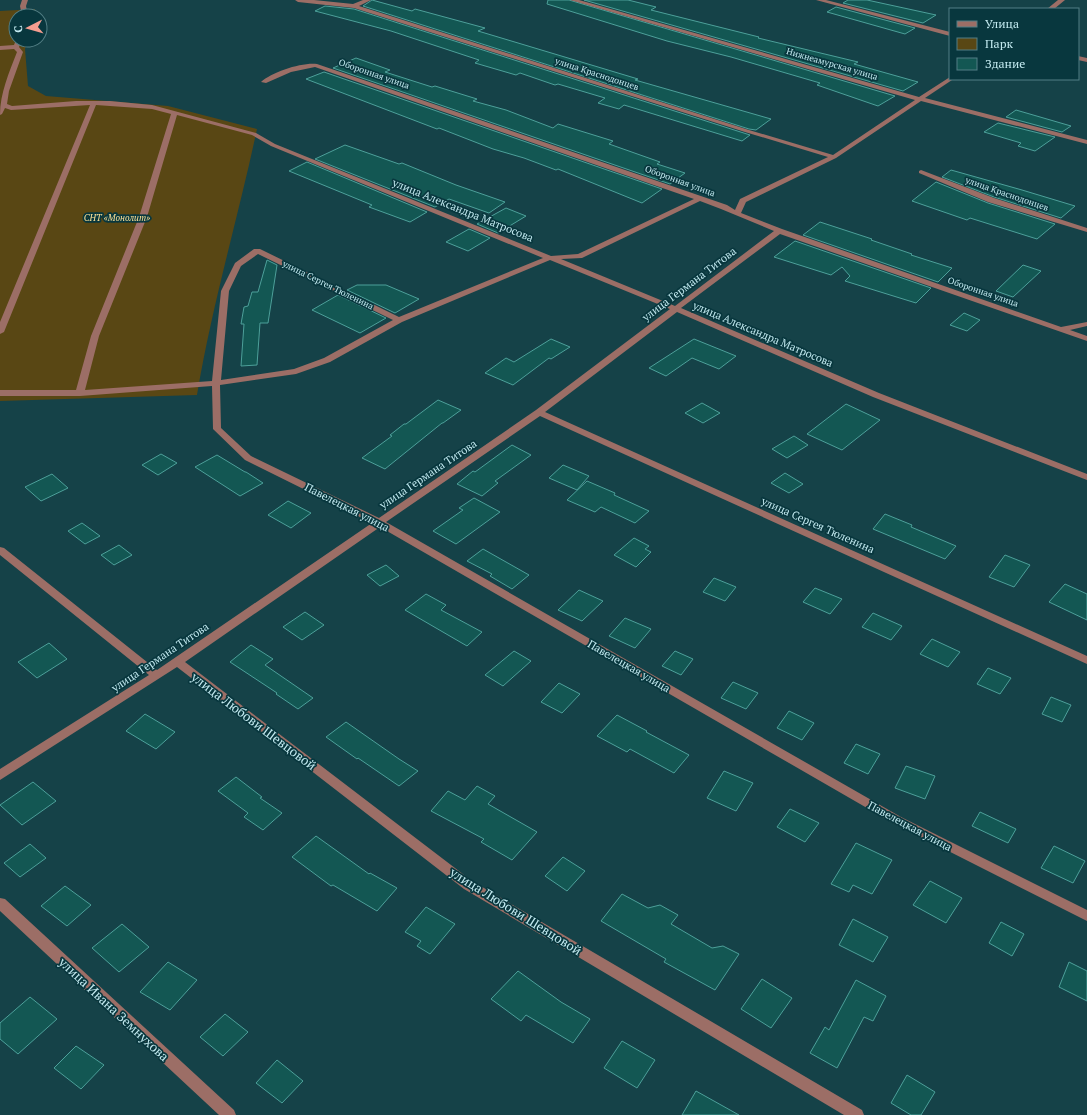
<svg xmlns="http://www.w3.org/2000/svg" width="1087" height="1115" viewBox="0 0 1087 1115" font-family="'PT Serif',serif">
  <rect width="100%" height="100%" fill="#154248"/>
  <path fill="#594714" d="M35 9 34 16H16V40H28L25 49 28 86 46 96 168 106 257 129C238 218 212 305 197 395L0 401V11Z"/>
  <path fill="#135753" stroke="#4da09a" d="M372 0 412 11 415 9 485 28 478 31 638 79 635 80 771 119 756 130 749 129 363 6Z
    M548 0H569L895 96 878 106 817 85 820 83 731 57 667 41 547 4Z
    M584 0H628L656 7 651 10 759 37 758 38 858 62 854 64 918 82 903 91Z
    M848 0H867L936 15 923 23 843 3Z
    M325 6 354 9 750 135 742 141 624 105 619 109 598 103 605 98 558 84 555 85 520 73 516 75 475 63 479 60 391 31 315 11Z
    M836 7 915 28 905 34 827 12Z
    M356 58 390 70 385 72 432 87 435 86 477 99 473 101 506 110 553 128 558 124 613 141 609 144 660 162 657 164 685 173 670 184 333 68Z
    M324 72 662 189 642 203 558 169 556 170 524 158 493 149 439 128 437 129 306 79Z
    M1016 110 1071 126 1062 132 1006 117Z
    M998 123 1055 137 1035 151 1018 146 1021 143 984 132Z
    M345 145 399 164 402 163 456 185 505 202 489 213 449 199 435 207 315 159Z
    M307 162 427 212 410 222 369 207 372 205 289 171Z
    M951 170 1022 190 1075 206 1061 218 994 197 942 177Z
    M936 182 988 203 1055 224 1037 239 970 218 967 220 912 201Z
    M506 208 526 216 498 233 477 224Z
    M820 222 872 239 871 240 912 254 911 255 952 268 938 282 803 235Z
    M469 229 490 238 468 251 446 242Z
    M795 241 931 288 916 303 845 281 850 276 842 267 831 275 774 257Z
    M267 260 277 265 268 323H260L257 365 241 366 244 324H241L244 307 248 306 252 292H258Z
    M1023 265 1041 271 1013 297 996 291Z
    M357 285H386L419 299 395 313 347 290Z
    M338 295 386 318 360 333 312 310Z
    M964 313 980 320 967 331 950 325Z
    M551 339 570 347 551 359 549 358 513 385 485 373 506 358 514 362Z
    M694 339 736 356 719 369 692 358 666 376 649 368Z
    M438 400 461 410 443 423H442L385 469 362 458 392 436 390 435 404 424H406Z
    M702 403 720 413 703 423 685 413Z
    M846 404 880 420 842 450 807 434Z
    M794 436 808 445 787 458 772 449Z
    M512 445 531 455 495 481 498 483 482 496 457 484 473 471 475 472Z
    M161 454 177 463 158 475 142 465Z
    M217 455 245 472H246L263 483 240 496 195 467Z
    M563 465 589 476 577 490 549 478Z
    M785 473 803 484 789 493 771 483Z
    M52 474 68 488 41 501 25 487Z
    M587 481 615 493 614 495 649 511 635 523 601 507 595 512 567 500Z
    M474 498 500 512 456 544 433 531 463 510 459 508Z
    M288 501 311 513 291 528 268 515Z
    M885 514 912 525 911 527 956 546 945 559 873 529Z
    M82 523 100 536 85 544 68 531Z
    M634 538 649 546 645 549 651 552 636 567 614 555Z
    M119 545 132 555 114 565 101 555Z
    M483 549 529 575 512 589 490 576 492 574 467 561Z
    M1005 555 1030 565 1014 587 989 577Z
    M386 565 399 576 380 586 367 575Z
    M714 578 736 587 725 601 703 592Z
    M1065 584 1087 594V620L1049 602Z
    M815 588 842 599 830 614 803 602Z
    M579 590 603 601 582 621 558 610Z
    M426 594 446 605 441 610 482 632 467 646 405 610Z
    M305 612 324 625 302 640 283 627Z
    M873 613 902 626 891 640 862 627Z
    M625 618 651 629 635 648 609 636Z
    M932 639 960 652 948 667 920 654Z
    M49 643 67 659 37 678 18 662Z
    M251 645 273 659 265 665 313 698 298 709 276 694 277 693 230 662Z
    M514 651 531 661 503 686 485 675Z
    M675 651 693 659 681 675 662 666Z
    M988 668 1011 678 1000 694 977 684Z
    M733 682 758 693 746 709 721 698Z
    M559 683 580 694 562 713 541 702Z
    M1051 697 1071 705 1062 722 1042 714Z
    M789 711 814 723 802 740 777 728Z
    M145 714 175 732 156 749 126 731Z
    M617 715 647 731 646 732 689 755 674 773 630 749 627 752 597 736Z
    M346 722 399 759 418 771 399 786 358 758 357 759 326 737Z
    M856 744 880 754 868 774 844 763Z
    M906 766 935 776 925 799 895 788Z
    M724 771 753 783 736 811 707 798Z
    M236 777 262 797 260 798 282 813 263 830 244 817 248 813 218 791Z
    M33 782 56 801 22 825 0 805Z
    M477 786 495 796 488 804 537 832 512 860 481 842 484 839 431 811 448 791 465 800Z
    M790 809 819 823 805 842 777 827Z
    M980 812 1016 829 1008 843 972 826Z
    M316 836 369 874 370 873 397 888 377 911 333 885 331 886 292 857Z
    M856 843 892 860 872 894 853 885 849 892 831 884Z
    M30 844 46 858 20 877 4 863Z
    M1054 846 1085 861 1073 883 1041 868Z
    M563 857 585 871 567 891 545 876Z
    M930 881 962 898 946 923 913 905Z
    M65 886 91 905 67 926 41 906Z
    M622 894 648 908 660 905 678 915 671 924 712 948 723 946 739 954 715 990 664 962 666 959 601 921Z
    M426 907 455 924 430 954 417 946 421 941 405 932Z
    M853 919 888 937 873 962 839 945Z
    M1001 922 1024 934 1012 956 989 943Z
    M122 924 149 947 119 972 92 948Z
    M168 962 197 980 170 1010 140 992Z
    M1069 962 1087 971V1001L1059 987Z
    M518 971 561 1002 590 1019 573 1043 526 1015 521 1021 491 999Z
    M762 979 792 998 771 1028 741 1009Z
    M856 980 886 996 873 1021 864 1017 837 1068 810 1053 825 1027 829 1030Z
    M30 997 57 1019 18 1054 0 1039V1023Z
    M225 1014 248 1032 223 1056 200 1037Z
    M622 1041 655 1060 637 1088 604 1068Z
    M76 1046 104 1065 81 1089 54 1068Z
    M277 1060 303 1081 282 1103 256 1083Z
    M907 1075 935 1092 921 1115H911L891 1103Z
    M696 1091 739 1115H682Z"/>
  <g fill="none" stroke-linecap="round" stroke-linejoin="round">
    <path fill="#9c6e66" fill-rule="evenodd" d="M22 0H28L26 6 28 16H22L20 6Z
      M295 0H314L353 4 363 0H371L359 6 749 130 833 155 915 100 570 0H579L919 97 950 77V79H953L952 80 925 98 1087 140V144L921 101 836 158 746 202 741 213 782 229 1061 327 1087 322V326L1070 330 1087 336V341L780 234 681 308 879 393 1087 474V480L873 397 677 312 545 412 1087 656V664L540 416 386 522 901 817 1087 910V921L893 823 380 527 185 662 472 881 862 1110 864 1115H844L464 889 177 667 0 780V769L149 675 0 555V547L4 548 157 670 372 523 245 460 213 429 212 386 80 396H0V390H76L91 336 139 217 171 114 152 109 96 105 4 332 0 334V322L90 105 11 110 5 108 2 114 0 115C0 93 9 73 17 52L14 49 0 50V46L14 45 16 40H22L19 47 23 52 9 91 7 104 12 106 76 101H110L152 105 256 133 275 144 551 256 578 254 694 199 315 67 291 72 266 83 261 82C272 72 302 62 317 64L727 205 735 210 740 199 828 157 745 132 354 8 298 2ZM177 115 252 135 271 146 543 258 399 317 260 249H254L235 263 221 291 212 381 85 390 99 336 147 217ZM700 201 721 209 774 231 675 306 561 259 582 258ZM258 254 393 320 324 358 294 369 221 380 229 291 241 266ZM550 260 670 309 536 410 379 518 251 456 221 428 220 385 296 374 330 362 402 322Z
      M816 0H826L950 32V36Z
      M1058 0H1065L1054 9H1047Z
      M1078 56 1087 58V62L1078 60Z
      M921 170 994 198 1087 228V232L988 202 919 173V171Z
      M0 898 5 899 234 1110 236 1115H219L0 911Z"/>
  </g>
  <g text-anchor="middle" dominant-baseline="central" stroke-width="3.5" stroke-linejoin="round" paint-order="stroke">
    <g font-size="9" fill="#c3eaf0" stroke="#08373e">
      <text transform="translate(832 64) rotate(16)">Нижнеамурская улица</text>
      <text transform="translate(374 74) rotate(19)">Оборонная улица</text>
      <text transform="translate(597 74) rotate(18)">улица Краснодонцев</text>
      <text transform="translate(680 181) rotate(20)">Оборонная улица</text>
      <text transform="translate(1007 194) rotate(19)">улица Краснодонцев</text>
      <text transform="translate(328 285) rotate(26)">улица Сергея Тюленина</text>
      <text transform="translate(983 292) rotate(19)">Оборонная улица</text>
    </g>
    <g font-size="9" font-style="italic" fill="#fee196" stroke="#08373e">
      <text x="117" y="218">СНТ «Монолит»</text>
    </g>
    <g font-size="11" fill="#c3eaf0" stroke="#08373e">
      <text transform="translate(463 210) rotate(22)">улица Александра Матросова</text>
      <text transform="translate(689 284) rotate(-37)">улица Германа Титова</text>
      <text transform="translate(763 334) rotate(23)">улица Александра Матросова</text>
      <text transform="translate(428 474) rotate(-34)">улица Германа Титова</text>
      <text transform="translate(347 507) rotate(27)">Павелецкая улица</text>
      <text transform="translate(818 525) rotate(24)">улица Сергея Тюленина</text>
      <text transform="translate(160 657) rotate(-34)">улица Германа Титова</text>
      <text transform="translate(629 666) rotate(30)">Павелецкая улица</text>
      <text transform="translate(910 826) rotate(28)">Павелецкая улица</text>
    </g>
    <g font-size="13" fill="#c3eaf0" stroke="#08373e">
      <text transform="translate(254 721) rotate(37)">улица Любови Шевцовой</text>
      <text transform="translate(516 911) rotate(32)">улица Любови Шевцовой</text>
      <text transform="translate(114 1009) rotate(43)">улица Ивана Земнухова</text>
    </g>
  </g>
  <rect x="949" y="8" width="130" height="72" fill="#08373e" stroke="#537f85"/>
  <rect x="957" y="21" width="20" height="6" fill="#9c6e66" stroke="#537f85"/>
  <text x="985" y="28" font-size="12" fill="#c3eaf0">Улица</text>
  <rect x="957" y="38" width="20" height="12" fill="#594714" stroke="#537f85"/>
  <text x="985" y="48" font-size="12" fill="#c3eaf0">Парк</text>
  <rect x="957" y="58" width="20" height="12" fill="#135753" stroke="#537f85"/>
  <text x="985" y="68" font-size="12" fill="#c3eaf0">Здание</text>
  <g transform="translate(28 28) rotate(264)"><circle r="19" fill="#08373e" stroke="#537f85"/>
  <path d="M0-3L7 15L0 10L-7 15Z" fill="#f59d90"/>
  <text y="-6" font-size="11" font-weight="bold" text-anchor="middle" fill="#c3eaf0">С</text>
  </g>
</svg>
